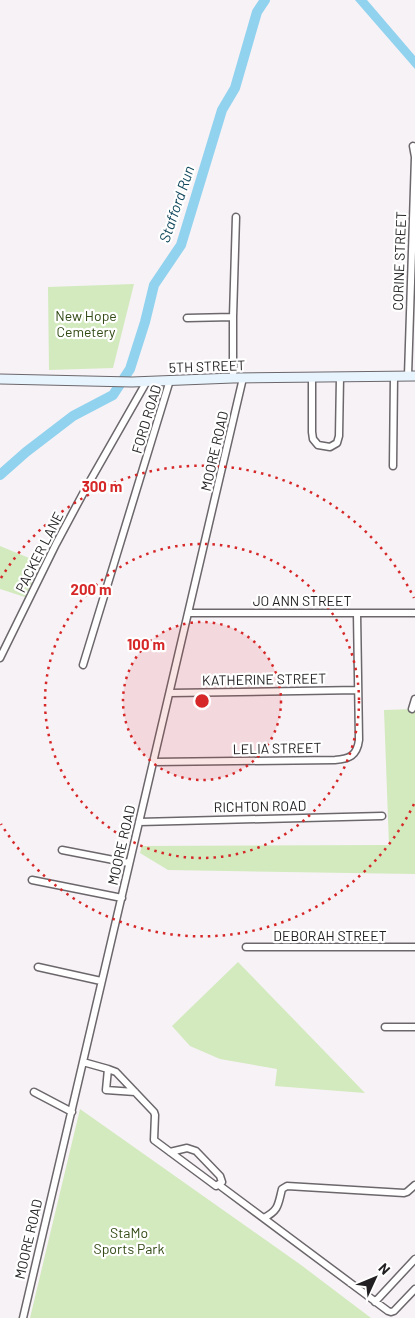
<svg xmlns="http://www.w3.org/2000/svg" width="415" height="1318" viewBox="0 0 415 1318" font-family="Barlow,sans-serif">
  <rect width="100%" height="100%" fill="#f7f2f6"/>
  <path fill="#d2eabd" d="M134 284 113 368 49 370 48 287Z
    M0 546 41 563 25 597 0 589Z
    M415 709V874L168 870 140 853 142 846 389 845 384 710Z
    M238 962 365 1093 275 1086 277 1069 220 1059 190 1046 172 1026Z
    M80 1109 301 1265 371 1318H30Z"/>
  <path fill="#91d2ee" d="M355 0H367L415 56V69Z"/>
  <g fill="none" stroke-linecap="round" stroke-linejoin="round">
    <path stroke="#91d2ee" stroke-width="10" d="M0 475 26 452 73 416 113 395 130 369 145 322 154 285 181 245 222 110 235 88 257 12 265 0"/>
    <g stroke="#6b676b" stroke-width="9">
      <path id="street" d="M187 318 233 317
        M408 376 415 157 413 146
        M312 377V432L313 439 318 445 330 447 337 443 339 436 340 377
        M233 378V317L236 217
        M393 466 394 376
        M188 613H415
        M0 658 56 544 86 488 147 381
        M83 665 170 380
        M170 693 358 690
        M412 709 415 699
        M153 762 335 760C349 759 357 756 359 740L357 613
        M139 822 382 816
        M62 850 129 863
        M32 880 122 898
        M246 947H415
        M38 967 101 981
        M385 1027H415
        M83 1062 108 1069 116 1072 154 1112 155 1115 154 1140 216 1186 222 1182 220 1176 196 1151 187 1148 170 1152
        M108 1069 106 1090 135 1092
        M34 1092 72 1112
        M219 1185 388 1311 391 1312 394 1311 415 1289
        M264 1218C279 1210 278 1205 282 1189L287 1186 404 1193 407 1192 415 1185
        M375 1302 415 1259
        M23 1318 243 378"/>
    </g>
    <g stroke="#6b676b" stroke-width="11">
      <path id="secondary" d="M0 379 132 382 233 378 415 376"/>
    </g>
    <use href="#street" stroke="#fff" stroke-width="6"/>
    <use href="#secondary" stroke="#e7f3fd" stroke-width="9"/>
  </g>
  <circle cx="202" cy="701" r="79" fill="#d62828" fill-opacity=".12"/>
  <g fill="none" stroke="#d62828" stroke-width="2.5" stroke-dasharray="2.5 5">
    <circle cx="202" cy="701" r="79"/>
    <circle cx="202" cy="701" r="157"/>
    <path d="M414 804A236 236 0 0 1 1 824M1 578A236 236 0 0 1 414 598"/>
  </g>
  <g text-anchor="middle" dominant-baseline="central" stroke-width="4.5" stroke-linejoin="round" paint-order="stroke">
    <g font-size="14" fill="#211f21" stroke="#fff">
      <text transform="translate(399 261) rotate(-88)">CORINE STREET</text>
      <text transform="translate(207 366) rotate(-2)">5TH STREET</text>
      <text transform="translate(146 419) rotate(-73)">FORD ROAD</text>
      <text transform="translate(214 451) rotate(-77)">MOORE ROAD</text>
      <text transform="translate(39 552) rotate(-63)">PACKER LANE</text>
      <text x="302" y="600">JO ANN STREET</text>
      <text transform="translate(264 679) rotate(-1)">KATHERINE STREET</text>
      <text transform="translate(277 748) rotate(-1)">LELIA STREET</text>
      <text transform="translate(260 806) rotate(-1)">RICHTON ROAD</text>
      <text transform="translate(121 845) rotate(-77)">MOORE ROAD</text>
      <text x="330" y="935">DEBORAH STREET</text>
      <text transform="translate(28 1239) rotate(-77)">MOORE ROAD</text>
    </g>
    <g font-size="14" fill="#304913" stroke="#fff">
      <text x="86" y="315">New Hope<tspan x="86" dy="16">Cemetery</tspan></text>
      <text x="129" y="1232">StaMo<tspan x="129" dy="16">Sports Park</tspan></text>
    </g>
    <g font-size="15" font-style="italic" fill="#12495d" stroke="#fff">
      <text transform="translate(176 204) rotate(-71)">Stafford Run</text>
    </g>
  </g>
  <circle cx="202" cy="701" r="8" fill="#d62828" stroke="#fff" stroke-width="2.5"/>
  <g font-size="15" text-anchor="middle" font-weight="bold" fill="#d62828" stroke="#fff" stroke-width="4.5" stroke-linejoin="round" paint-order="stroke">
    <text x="102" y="492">300 m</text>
    <text x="91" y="595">200 m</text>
    <text x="146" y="650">100 m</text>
  </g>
  <g transform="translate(375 1278) rotate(46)" stroke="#ffffff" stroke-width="4" paint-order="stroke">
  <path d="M0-4L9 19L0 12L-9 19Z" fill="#211f21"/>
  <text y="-8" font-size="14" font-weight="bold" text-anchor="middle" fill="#211f21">N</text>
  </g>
</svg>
